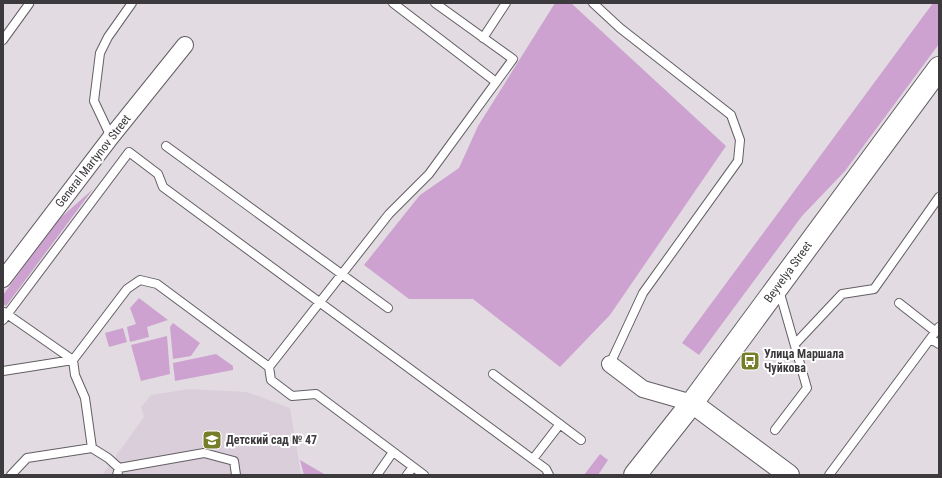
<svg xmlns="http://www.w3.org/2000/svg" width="942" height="478" viewBox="0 0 942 478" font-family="'Roboto Condensed',sans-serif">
  <rect width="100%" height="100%" fill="#e2dce2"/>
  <path fill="#d9ced9" d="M189 389 247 392 290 408 301 475H102L144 417 141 407 151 395Z"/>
  <path fill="#cda2d0" d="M555 3H571L726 146 610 315 560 367 473 299H409L364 265 420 195 459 168 478 126Z
    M933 3H939V44L845 171 802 216 699 355 682 343Z
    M93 189 6 306 3 304V295L58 220Z
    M139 298 168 320 147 327 149 337 130 342 127 327 136 324 130 308Z
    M173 323 200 343 191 356 173 359 170 327Z
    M123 328 127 342 109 347 105 333Z
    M167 336 170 374 141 381 131 345Z
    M216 354 233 366V370L175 381 173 363Z
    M600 454 608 460 598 475H584Z
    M300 460 326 475H304Z"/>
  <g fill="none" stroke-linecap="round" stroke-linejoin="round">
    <g stroke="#635e64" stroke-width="10">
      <path id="service" d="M393 3 496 82
        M593 3 620 28 731 115 740 140 738 161 643 293 610 364
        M483 38 506 3
        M3 40 29 4 28 3
        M111 137 94 101 100 53 108 37 132 3
        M166 146 388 308
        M899 303 936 332
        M4 312 73 360 75 375 85 398 92 448 27 458 11 475
        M3 320 129 152 158 174 163 187 546 469 549 475
        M931 339 939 344
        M795 344 842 294 874 289 939 197
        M269 367 389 214 429 174 513 59 435 3
        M3 371 73 360 127 289 140 280 157 284 269 367 271 380 292 396 316 394 424 475
        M493 374 581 440
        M775 430 807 388 779 290
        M92 448 108 458 119 468 117 475
        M533 459 560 424
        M119 468 204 453 234 461 236 475
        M377 475 393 452
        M407 475 413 467
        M829 475 939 327"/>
    </g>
    <g stroke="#635e64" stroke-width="18">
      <path id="minor" d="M3 279 111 137 185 45
        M610 364 643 389 692 403"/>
    </g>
    <g stroke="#635e64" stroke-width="22">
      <path id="tertiary" d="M692 403 789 475"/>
    </g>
    <g stroke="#635e64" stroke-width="24">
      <path id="secondary" d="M635 475 692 403 939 68"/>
    </g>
    <use href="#service" stroke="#fff" stroke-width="8"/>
    <use href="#minor" stroke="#fff" stroke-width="16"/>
    <use href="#tertiary" stroke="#fff" stroke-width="20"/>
    <use href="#secondary" stroke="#fff" stroke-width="22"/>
  </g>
  <defs>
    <g id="bus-square" transform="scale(1)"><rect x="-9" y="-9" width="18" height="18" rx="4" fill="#767e29" stroke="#fff"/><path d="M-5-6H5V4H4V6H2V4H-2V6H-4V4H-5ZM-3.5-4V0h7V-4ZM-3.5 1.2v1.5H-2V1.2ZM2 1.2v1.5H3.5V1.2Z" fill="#fff"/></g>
    <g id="school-square" transform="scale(1)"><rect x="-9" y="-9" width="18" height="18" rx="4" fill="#767e29" stroke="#fff"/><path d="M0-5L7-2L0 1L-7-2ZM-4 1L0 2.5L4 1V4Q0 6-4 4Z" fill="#fff"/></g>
  </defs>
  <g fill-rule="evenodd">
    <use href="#bus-square" x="750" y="361"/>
    <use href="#school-square" x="212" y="440"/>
  </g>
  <g text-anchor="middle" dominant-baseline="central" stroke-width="4" stroke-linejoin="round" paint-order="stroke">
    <g font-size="12" fill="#3d3a3d" stroke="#fff">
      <text transform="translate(93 161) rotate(-52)">General Martynov Street</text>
      <text transform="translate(788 272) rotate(-54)">Beyvelya Street</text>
    </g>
    <g font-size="12" font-weight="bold" fill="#3d3a3d" stroke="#fff" text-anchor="start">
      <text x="764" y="354">Улица Маршала<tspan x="764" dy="14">Чуйкова</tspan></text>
      <text x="226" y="440">Детский сад № 47</text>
    </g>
  </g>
  <rect width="942" height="478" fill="none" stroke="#3d3a3d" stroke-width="8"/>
</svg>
